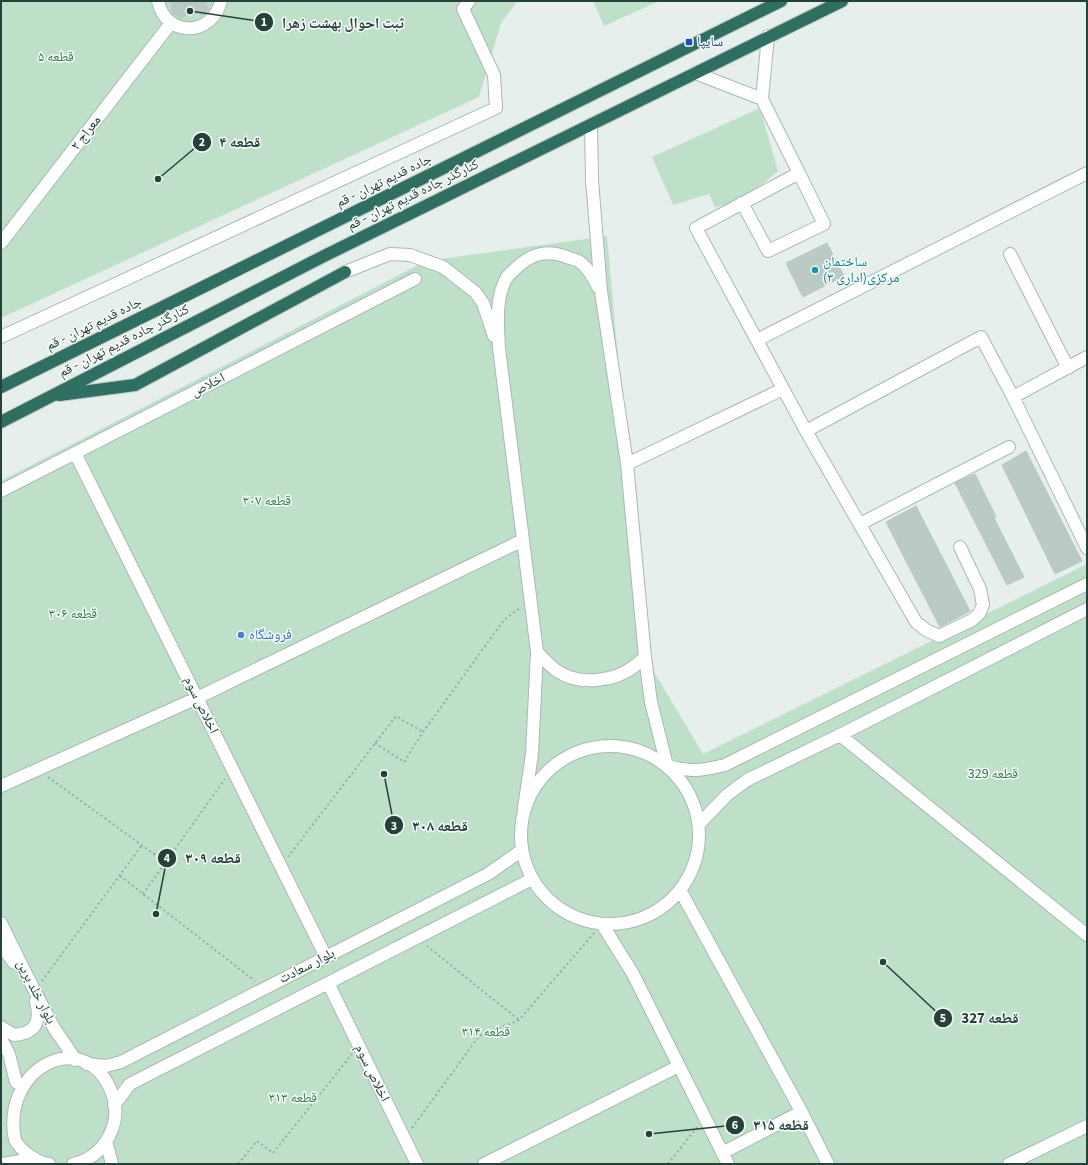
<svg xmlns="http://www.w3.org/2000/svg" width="1088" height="1165" viewBox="0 0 1088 1165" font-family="'Source Sans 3','Noto Naskh Arabic',sans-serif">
  <rect width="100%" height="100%" fill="#e6efeb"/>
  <path fill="#bfe0c8" d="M1 1H517L501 23 479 97 1 318Z
    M593 1H659L604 26Z
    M760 108 778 171 761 185 734 203 715 207 709 194 673 205 652 157Z
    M607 236 645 657 703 754 1087 564V1164H1V481L426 261Z"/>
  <path fill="#bbcac4" stroke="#b8c9c2" d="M171 1H206V7L209 9 202 16 199 13 193 15 188 13 181 19 172 12Z
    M827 243 844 276 803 297 786 263Z
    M1026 451 1082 561 1055 574 1002 465Z
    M975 474 996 517 994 518 1024 577 1007 585 955 483Z
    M916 506 970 611 940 627 886 522Z"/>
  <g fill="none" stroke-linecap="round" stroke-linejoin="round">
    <g stroke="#a8b8b2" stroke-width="14">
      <path id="minor" d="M158 1C166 38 212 37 221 1
        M695 73 762 99 768 36
        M762 99 799 173 696 228 806 431 916 622 926 630 939 636 972 620 979 614 983 605 980 589 960 547
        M591 125 592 180 601 291 627 464 645 657 651 702 667 766C693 772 700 771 725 765L1087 584
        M742 203 768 251 824 224 799 173
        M1 243 171 23
        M1010 254 1068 368
        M345 272 390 254 410 255 443 267 475 292 483 303 494 336
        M1 337 496 108 494 75 463 9 469 1
        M757 340 1087 173
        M1013 397 1087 357
        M806 431 981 337 1013 397 1087 548
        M75 453 326 957
        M627 464 783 389
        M1 491 415 279
        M860 524 1009 447
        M537 652C543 658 550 666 557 671 580 686 615 682 636 665 639 663 642 659 645 657
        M840 735 1087 935
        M521 835a89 89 0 1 1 178 0a89 89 0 1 1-178 0Z
        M1 786 197 698 523 540
        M524 808 532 754 537 652 499 348C498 327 495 299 506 279 507 276 511 273 514 270 531 253 547 249 569 258 573 259 577 260 580 262 589 269 593 277 598 287
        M699 824 727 795 747 780 840 735 1087 609
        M680 890 800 1109 828 1164
        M1 923C18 958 36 994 54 1028 61 1039 69 1048 75 1060
        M602 924 633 974 728 1164
        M1 945 14 963
        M328 983 417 1164
        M1 1027 14 1035C36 1033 41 1022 36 1001
        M1 1039 9 1054 16 1082
        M87 1064 106 1066 121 1062 488 874 522 850
        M114 1105 130 1084 532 879
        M106 1141 112 1164
        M722 1153 801 1112
        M3 1164 21 1161 30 1156
        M49 1164C36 1162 21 1151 15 1140 0 1066 88 1023 113 1096 122 1125 103 1158 73 1164
        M484 1164 679 1066
        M1009 1164 1087 1126"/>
    </g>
    <g stroke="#c2cac8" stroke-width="14">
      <path id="highway" d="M1 387 781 1
        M59 395 135 385 345 272
        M1 422 326 255 842 1"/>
    </g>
    <path stroke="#86b3a5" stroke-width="2" stroke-dasharray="2 3" stroke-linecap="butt" d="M375 743 404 762 423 732 504 620 520 608
      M48 777 165 862
      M288 857 396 716 423 732
      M120 876 255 981
      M143 894 225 779
      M427 946 519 1020
      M42 981 142 845
      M412 1128 479 1036 519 1020 595 932
      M238 1164 257 1141 273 1153 352 1054
      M668 1164 698 1126"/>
    <use href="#minor" stroke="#fff" stroke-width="12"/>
    <use href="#highway" stroke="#2f6f62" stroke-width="12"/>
  </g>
  <rect fill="#1a4fb4" stroke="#f7fbf9" stroke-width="1.5" x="685" y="38" width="8" height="8" rx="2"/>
  <circle fill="#0f9aa8" stroke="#f7fbf9" stroke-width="1.5" cx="815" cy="270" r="4"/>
  <circle fill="#3f7fe0" stroke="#f7fbf9" stroke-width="1.5" cx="241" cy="635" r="4"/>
  <g text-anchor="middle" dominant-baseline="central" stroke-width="3" stroke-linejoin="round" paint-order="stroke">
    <g font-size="14" fill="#164399" stroke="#f7fbf9" text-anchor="start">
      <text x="697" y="42">سایپا</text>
    </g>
    <g font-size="14" fill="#2d7a4b" stroke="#f7fbf9">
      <text x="56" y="57">قطعه ۵</text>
      <text x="267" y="501">قطعه ۳۰۷</text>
      <text x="73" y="614">قطعه ۳۰۶</text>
      <text x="993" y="774">قطعه 329</text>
      <text x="486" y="1032">قطعه ۳۱۴</text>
      <text x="293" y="1098">قطعه ۳۱۳</text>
    </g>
    <g font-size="14" fill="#24423a" stroke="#f7fbf9">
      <text transform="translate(86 133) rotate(-52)">معراج ۲</text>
      <text transform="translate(384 181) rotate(-26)">جاده قدیم تهران - قم</text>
      <text transform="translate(413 195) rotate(-26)">کنارگذر جاده قدیم تهران - قم</text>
      <text transform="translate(94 324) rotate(-26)">جاده قدیم تهران - قم</text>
      <text transform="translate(124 341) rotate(-27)">کنارگذر جاده قدیم تهران - قم</text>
      <text transform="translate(208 385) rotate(-27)">اخلاص</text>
      <text transform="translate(201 705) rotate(64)">اخلاص سوم</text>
      <text transform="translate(307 966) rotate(-27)">بلوار سعادت</text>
      <text transform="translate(36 992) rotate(63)">بلوار خلد برین</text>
      <text transform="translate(372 1073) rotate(64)">اخلاص سوم</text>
    </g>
    <g font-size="14" fill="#0d838f" stroke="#f7fbf9" text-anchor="start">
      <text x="823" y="262">ساختمان<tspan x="823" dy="16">مرکزی(اداری ۳)</tspan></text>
    </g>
    <g font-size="14" fill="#366cbe" stroke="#f7fbf9" text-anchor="start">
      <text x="249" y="635">فروشگاه</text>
    </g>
  </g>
  <path fill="none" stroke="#24423a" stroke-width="1.5" d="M190 11L264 22M158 179L202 142M384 774L394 825M156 914L167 858M883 962L943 1018M649 1134L735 1125"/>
  <g fill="#24423a" stroke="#f7fbf9" stroke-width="1.5">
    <circle cx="190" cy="11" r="4"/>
    <circle cx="158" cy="179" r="4"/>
    <circle cx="384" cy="774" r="4"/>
    <circle cx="156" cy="914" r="4"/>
    <circle cx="883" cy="962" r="4"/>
    <circle cx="649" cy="1134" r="4"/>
    <circle cx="264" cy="22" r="10"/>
    <circle cx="202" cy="142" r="10"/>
    <circle cx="394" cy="825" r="10"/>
    <circle cx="167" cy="858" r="10"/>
    <circle cx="943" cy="1018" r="10"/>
    <circle cx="735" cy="1125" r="10"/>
  </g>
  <g font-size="12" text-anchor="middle" font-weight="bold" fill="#fff">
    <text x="264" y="26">1</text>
    <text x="202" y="146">2</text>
    <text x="394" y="830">3</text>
    <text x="167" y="862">4</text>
    <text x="943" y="1022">5</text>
    <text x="735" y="1129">6</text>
  </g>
  <g font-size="15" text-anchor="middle" font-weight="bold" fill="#24423a" stroke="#f7fbf9" stroke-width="3" stroke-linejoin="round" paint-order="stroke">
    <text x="343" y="28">ثبت احوال بهشت زهرا</text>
    <text x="240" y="147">قطعه ۴</text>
    <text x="440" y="831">قطعه ۳۰۸</text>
    <text x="213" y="863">قطعه ۳۰۹</text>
    <text x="990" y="1023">قطعه 327</text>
    <text x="781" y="1130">قطعه ۳۱۵</text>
  </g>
  <rect width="1088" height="1165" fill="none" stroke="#24423a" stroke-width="4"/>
</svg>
